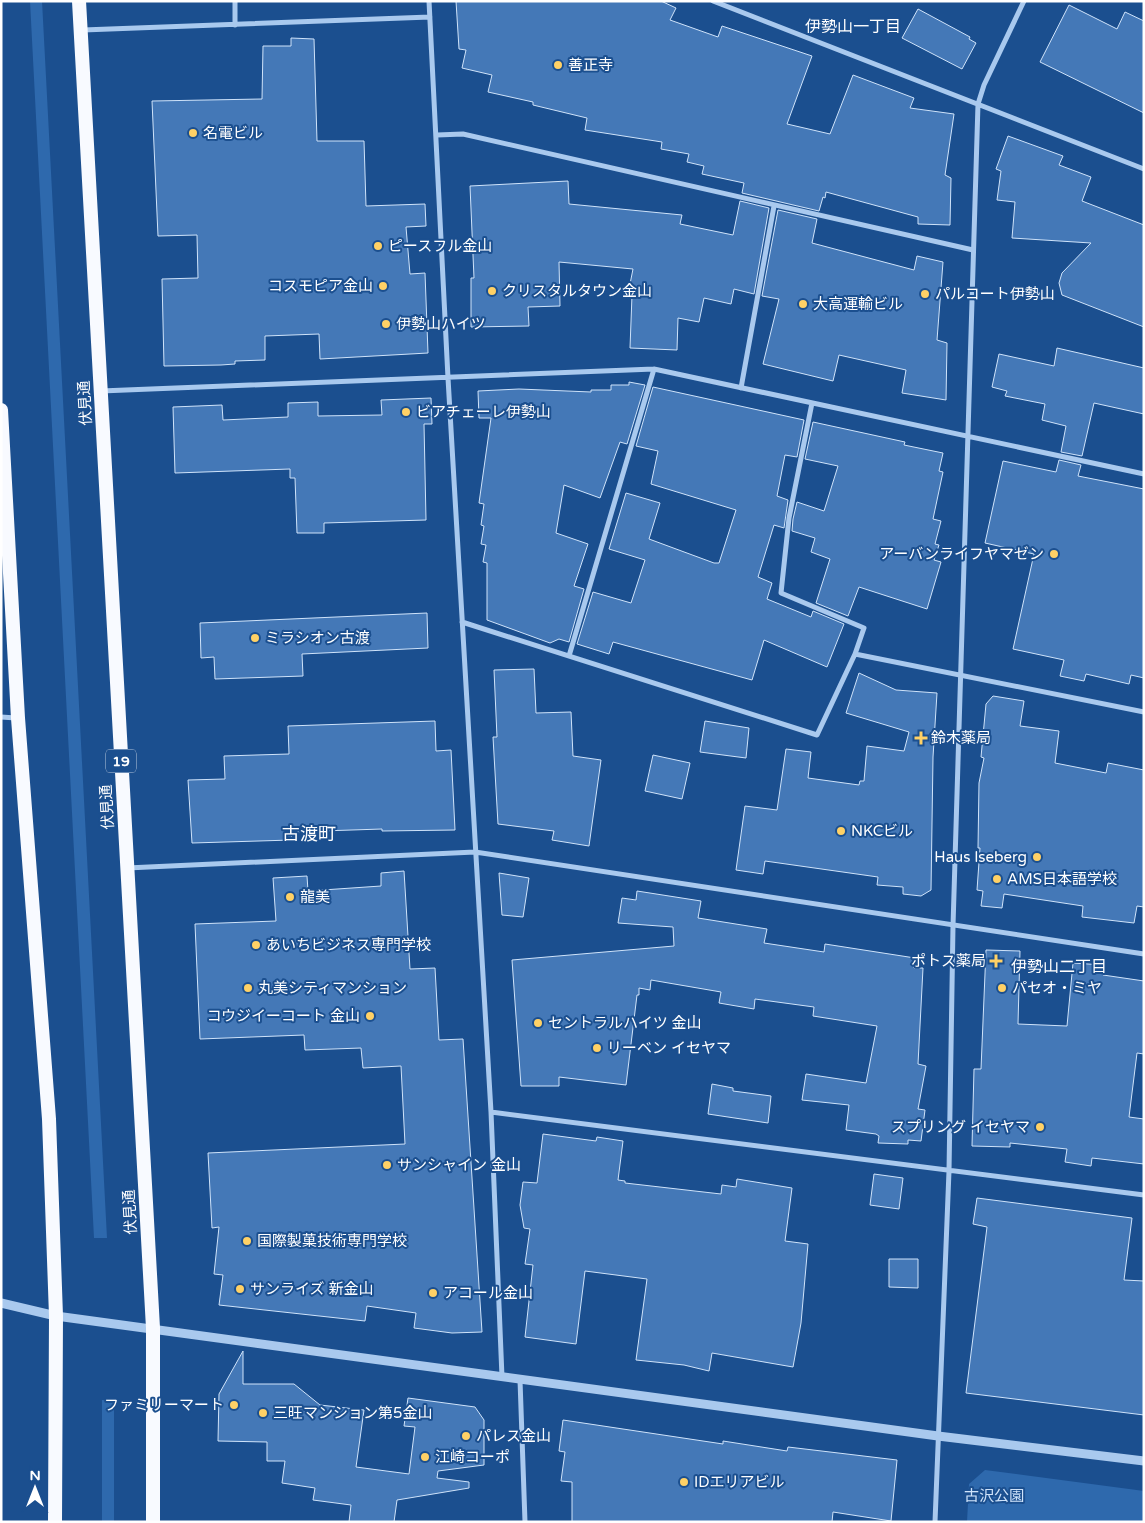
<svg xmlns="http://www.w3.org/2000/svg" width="1145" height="1523" viewBox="0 0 1145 1523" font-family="'Varela Round','Noto Sans JP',sans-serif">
  <rect width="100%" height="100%" fill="#1b4f8f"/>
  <path fill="#2e69ad" d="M30 1H42L107 1238H94Z
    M102 1400 114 1401V1522H102Z
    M985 1470 1144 1491V1522H967L969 1484Z"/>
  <path fill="#4478b7" stroke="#cfe3fa" d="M456 1H661L676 8 670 20 718 37 722 26 812 56 787 124 830 134 853 75 914 98 910 108 954 114 945 175 951 178 950 225 918 224V217L826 192 825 198 823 197 819 211 742 193 744 183 702 174 704 166 687 162 689 154 661 149 662 142 585 130 587 118 533 105V102L488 92 492 75 462 68 466 50 459 49Z
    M1069 5 1117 29 1125 12 1144 21V113L1040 62Z
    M918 9 970 37 969 39 976 43 962 69 902 38Z
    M291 38 314 39 317 141H364L366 206 425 204 426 226 406 227 410 274 425 273 428 353 320 359 319 334 265 336V360L235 361V364L221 365 164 366 162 279 198 278 197 235 158 236 152 101 262 99 263 46H291Z
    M1008 136 1063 156 1059 165 1091 177 1082 201 1144 225V327L1062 295 1059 283 1062 273 1091 243 1012 238 1015 202 997 200 1001 171 996 169Z
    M568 181 569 204 682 215 680 224 733 235 740 201 769 208 754 294 734 289 731 304 704 298 699 322 678 318 677 350 630 348 632 295 628 294 633 269 559 262 560 306 528 307 529 326 471 327V278H474L470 186Z
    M778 210 817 219 812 243 914 270 917 256 943 262 937 340 947 343 946 400 902 393 906 370 839 355 833 381 763 364 779 299 762 296Z
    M1057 348 1144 368V414L1094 403 1082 456 1061 452 1066 426 1042 420 1045 404 1005 396 1007 391 992 387 999 354 1054 366Z
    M629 382 645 385 627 444 620 442 600 498 564 485 556 533 588 544 574 586 584 589 569 642 559 639 550 643 487 620V563L483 562 486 545 481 544 484 526 481 525 484 504 479 503 491 418H479L478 391 519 389 591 392V390H611V385H629Z
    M653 387 804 420 797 457 785 455 777 496 788 500 784 528 774 525 758 577 772 583 767 599 811 617 813 611 844 624 827 667 764 640 752 680 613 642 609 654 577 644 593 592 631 603 645 560 609 549 626 493 660 503 649 539 714 563H719L736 510 651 484 658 451 636 446Z
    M431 398 432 424H424L426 520 324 523V533H297L295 478H290V469L175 473 173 407 222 405 223 420 288 417V403L318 402V416L382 415 381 400Z
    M813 422 905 442 904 445 943 453 939 471 943 472 933 519 941 521 935 544 939 545 934 560 941 562 927 609 859 587 848 616 816 603 830 559 811 552 815 538 792 531 793 519 797 502 824 511 838 466 805 459Z
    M1059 460 1081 465 1078 476 1144 489V678L1131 675 1129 684 1086 674 1084 681 1060 676 1064 660 1013 649 1034 554 985 543 1003 461 1056 472Z
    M427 613 428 648 302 654 303 676 215 679 214 657 201 658 200 623Z
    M534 669 536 713 571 712 573 756 601 760 589 846 552 840 554 831 498 824 493 737H497L494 670Z
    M859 673 896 690 937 693 933 757 931 890 921 896 903 894V887L877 885 878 877 765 861 763 874 736 870 745 806 777 810 786 749 811 752 808 778 859 785 860 781H864L867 746 904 751 909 732 846 713Z
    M993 696 1024 701 1020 726 1059 731 1055 763 1106 773 1108 763 1144 770V907L1137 906 1134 923 1082 917 1083 906 1004 894 1002 908 981 906 983 891 977 890 980 848H978L979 783 984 758 981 757 986 704Z
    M435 721 436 751 451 750 455 830 382 831V829L291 832 292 840 192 843 188 780 225 779 224 756 289 754 288 726Z
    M705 721 749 728 746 758 700 752Z
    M653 755 690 763 682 799 645 791Z
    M404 871 410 969 435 968 439 1040 463 1039 482 1332 452 1333 414 1328 416 1313 367 1306 365 1321 219 1305 223 1275 214 1274 219 1227 212 1228 208 1153 405 1144 401 1066 363 1068 361 1048 305 1050 304 1035 200 1039 195 924 276 921 273 878 307 876 308 891 381 886V873Z
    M499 873 529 878 523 917 502 915Z
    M637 891 701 901 698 918 767 929 764 943 824 952 825 944 915 958 914 968H923L918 1064 926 1066 918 1109 925 1110 921 1141 908 1140V1144L878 1143 879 1136 876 1134 846 1130 849 1105 802 1100 806 1074 866 1083 877 1026 813 1016 814 1007 755 999 754 1009 719 1003 721 992 651 980 650 990 639 988V995H637L626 1085 559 1077V1086H521L512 960 674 946 673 927 618 923 622 898 636 900Z
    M986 950 1020 951 1018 1024 1067 1026 1073 963 1103 965V975L1144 981V1054L1137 1053 1129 1117 1144 1119V1164L1092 1158 1091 1166 1065 1162 1067 1149 1010 1143V1147L972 1146 974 1069H981Z
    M712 1084 733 1088V1091L771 1096 768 1123 708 1114Z
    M543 1134 596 1141 597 1137 623 1141 618 1180 625 1181V1183L721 1194 722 1185 736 1187 737 1179 792 1188 785 1241 808 1244 801 1323 793 1367 712 1353 709 1371 684 1365 636 1360 647 1279 585 1271 576 1344 525 1337 533 1265 525 1264 530 1229 524 1228 520 1205 523 1182 537 1183Z
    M874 1174 903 1178 899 1209 870 1205Z
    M977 1198 1132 1218 1124 1280 1144 1281V1415L966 1393 987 1227 973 1224Z
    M889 1259H918V1288L889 1287Z
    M243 1351V1384H294L320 1405 364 1410 356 1467 409 1474 415 1427 404 1426 408 1398 475 1407 484 1420V1465L438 1471 437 1478 469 1482V1488L397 1500 394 1522H349L351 1505 313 1500 315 1488 282 1483 285 1461H267V1442L218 1441 219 1394Z
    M563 1420 723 1444V1441L787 1451 788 1447 897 1460 891 1521 833 1512 832 1522H572V1482L561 1481 565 1452 559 1451Z"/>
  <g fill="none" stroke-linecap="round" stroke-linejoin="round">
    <path stroke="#a9c9ee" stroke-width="5" d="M235 1V25
      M429 1 448 378 491 1112 502 1377
      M713 1 1144 169
      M83 30 430 17
      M437 135 463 134 973 250
      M741 388 774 206
      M101 391 654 369 1144 474
      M812 403 789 518 781 593 864 628 855 654
      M462 622 817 735 855 654 1144 712
      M569 656 654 369
      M1 717 16 718
      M127 868 475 852 1144 954
      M491 1112 1144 1195
      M520 1380 525 1522
      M935 1522 949 1171 953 926 978 104 984 85 1024 1"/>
    <path stroke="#a9c9ee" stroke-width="9" d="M1 1303 56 1316 938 1436 1144 1461"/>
    <path stroke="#f8faff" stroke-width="14" d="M79 1 153 1328V1522
      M1 410 18 718 49 1119 56 1316 55 1522"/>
  </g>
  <g fill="#ffd166" stroke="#1b4f8f" stroke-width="2">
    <circle cx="558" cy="65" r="5"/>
    <circle cx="193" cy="133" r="5"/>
    <circle cx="378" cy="246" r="5"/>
    <circle cx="383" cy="286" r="5"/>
    <circle cx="492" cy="291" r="5"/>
    <circle cx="925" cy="294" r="5"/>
    <circle cx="803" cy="304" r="5"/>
    <circle cx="386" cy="324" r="5"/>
    <circle cx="406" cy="412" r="5"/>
    <circle cx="1054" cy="554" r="5"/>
    <circle cx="255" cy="638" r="5"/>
    <path d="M918.5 730.5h5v5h5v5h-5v5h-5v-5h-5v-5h5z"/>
    <circle cx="841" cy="831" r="5"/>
    <circle cx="1037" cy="857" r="5"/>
    <circle cx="997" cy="879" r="5"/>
    <circle cx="290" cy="897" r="5"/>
    <circle cx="256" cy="945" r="5"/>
    <path d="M993.5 953.5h5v5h5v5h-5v5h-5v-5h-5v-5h5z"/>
    <circle cx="248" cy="988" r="5"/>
    <circle cx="1002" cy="988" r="5"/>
    <circle cx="370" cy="1016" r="5"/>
    <circle cx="538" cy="1023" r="5"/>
    <circle cx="597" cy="1048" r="5"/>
    <circle cx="1040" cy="1127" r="5"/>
    <circle cx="387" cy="1165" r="5"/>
    <circle cx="247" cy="1241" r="5"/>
    <circle cx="240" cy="1289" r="5"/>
    <circle cx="433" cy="1293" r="5"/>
    <circle cx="234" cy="1405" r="5"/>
    <circle cx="263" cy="1413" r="5"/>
    <circle cx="466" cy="1436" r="5"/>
    <circle cx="425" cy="1457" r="5"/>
    <circle cx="684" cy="1482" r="5"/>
  </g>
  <g text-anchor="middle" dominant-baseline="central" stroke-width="4" stroke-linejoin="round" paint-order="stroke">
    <rect fill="#1b4f8f" stroke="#bbcadd" stroke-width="1" x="106" y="749.5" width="30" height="23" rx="4"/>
    <g font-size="14" font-weight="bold" fill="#fff">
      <text x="121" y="761">19</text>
    </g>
    <g font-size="15" fill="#fff" stroke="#1b4f8f" text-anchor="start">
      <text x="568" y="65">善正寺</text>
      <text x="203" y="133">名電ビル</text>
      <text x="388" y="246">ピースフル金山</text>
      <text x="373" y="286" text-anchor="end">コスモピア金山</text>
      <text x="502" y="291">クリスタルタウン金山</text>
      <text x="935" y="294">パルコート伊勢山</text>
      <text x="813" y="304">大高運輸ビル</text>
      <text x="396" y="324">伊勢山ハイツ</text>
      <text x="416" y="412">ビアチェーレ伊勢山</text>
      <text x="1044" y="554" text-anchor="end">アーバンライフヤマゼン</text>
      <text x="265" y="638">ミラシオン古渡</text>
      <text x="931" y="738">鈴木薬局</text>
      <text x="851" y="831">NKCビル</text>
      <text x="1027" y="857" text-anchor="end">Haus Iseberg</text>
      <text x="1007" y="879">AMS日本語学校</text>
      <text x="300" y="897">龍美</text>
      <text x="266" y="945">あいちビジネス専門学校</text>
      <text x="986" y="961" text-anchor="end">ポトス薬局</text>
      <text x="258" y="988">丸美シティマンション</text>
      <text x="1012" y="988">パセオ・ミヤ</text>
      <text x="360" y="1016" text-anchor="end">コウジイーコート 金山</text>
      <text x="548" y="1023">セントラルハイツ 金山</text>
      <text x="607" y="1048">リーベン イセヤマ</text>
      <text x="1030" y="1127" text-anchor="end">スプリング イセヤマ</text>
      <text x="397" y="1165">サンシャイン 金山</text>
      <text x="257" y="1241">国際製菓技術専門学校</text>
      <text x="250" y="1289">サンライズ 新金山</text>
      <text x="443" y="1293">アコール金山</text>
      <text x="224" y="1405" text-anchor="end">ファミリーマート</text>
      <text x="273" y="1413">三旺マンション第5金山</text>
      <text x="476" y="1436">パレス金山</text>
      <text x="435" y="1457">江崎コーポ</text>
      <text x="694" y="1482">IDエリアビル</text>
    </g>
    <g font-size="15" fill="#fff" stroke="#1b4f8f">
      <text transform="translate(85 403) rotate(-93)">伏見通</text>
      <text transform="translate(107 807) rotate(-93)">伏見通</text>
      <text transform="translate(130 1212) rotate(-93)">伏見通</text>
    </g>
    <g font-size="15" fill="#cfe3fa" stroke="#1b4f8f">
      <text x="994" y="1496">古沢公園</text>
    </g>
    <g font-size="16" fill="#fff" stroke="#1b4f8f">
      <text x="853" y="27">伊勢山一丁目</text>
      <text x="1059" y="967">伊勢山二丁目</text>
    </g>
    <g font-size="18" fill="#fff" stroke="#1b4f8f">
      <text x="309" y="834">古渡町</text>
    </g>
  </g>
  <rect width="1145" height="1523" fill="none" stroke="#ffffff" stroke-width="5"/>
  <g transform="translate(35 1488)" stroke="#1b4f8f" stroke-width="4" paint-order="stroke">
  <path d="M0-4L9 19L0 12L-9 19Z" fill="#ffffff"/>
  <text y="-8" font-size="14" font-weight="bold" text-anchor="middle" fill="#ffffff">N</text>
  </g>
</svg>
